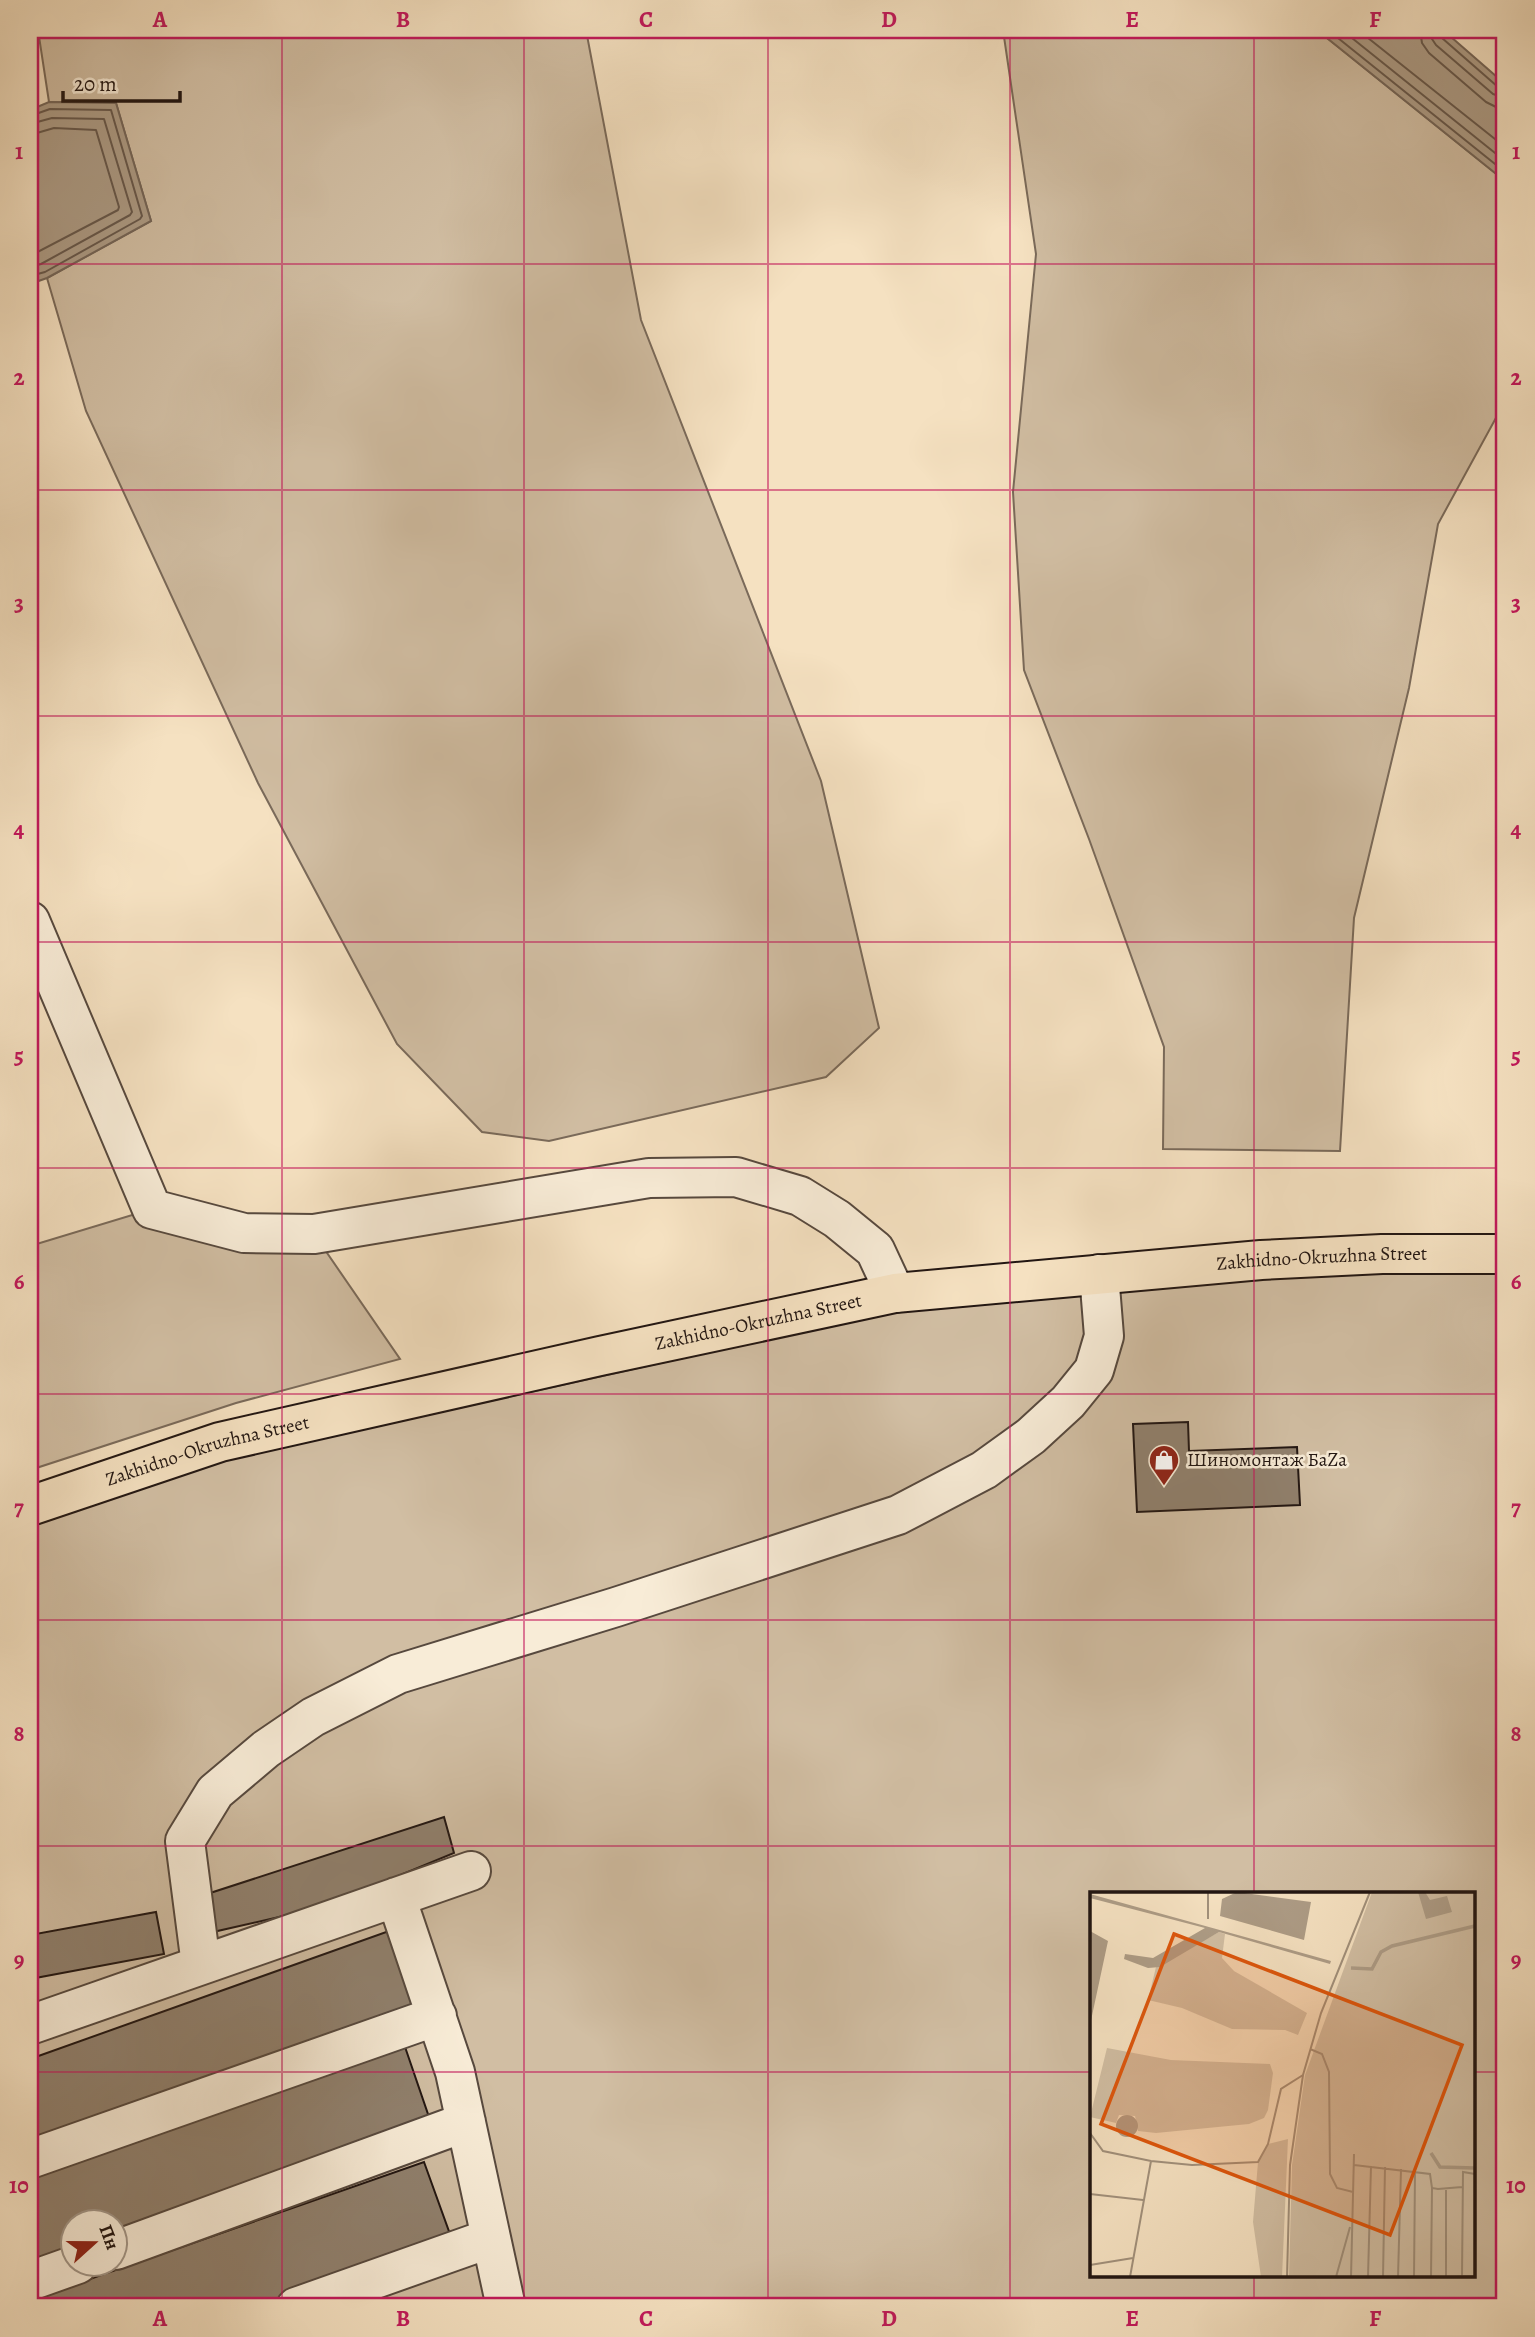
<svg xmlns="http://www.w3.org/2000/svg" width="1535" height="2337" viewBox="0 0 1535 2337" font-family="Alegreya,serif">
  <rect width="100%" height="100%" fill="#f5e1c1"/>
  <filter id="stains"><feTurbulence type="fractalNoise" baseFrequency=".00286" numOctaves="4"/><feColorMatrix values="0 0 0 0 .2 0 0 0 0 .09 0 0 0 0 .02 0 0 0 .5 -.17"/></filter>
  <radialGradient id="worn" r=".72"><stop offset=".6" stop-color="#630" stop-opacity="0"/><stop offset="1" stop-color="#630" stop-opacity=".3"/></radialGradient>
  <path fill="#d1bea3" stroke="#7a6a5a" stroke-width="2" fill-rule="evenodd" d="M38 30H586L641 320 821 781 879 1028 826 1077 549 1141 482 1132 397 1044 258 783 86 411 47 278 151 221 116 103 49 102Z
    M1003 30H1317L1505 181V404L1503 405 1438 524 1409 688 1354 918 1340 1151 1163 1149 1164 1047 1089 839 1024 670 1013 492 1036 254Z
    M152 1209 314 1234 400 1359 236 1403 30 1470V1246Z
    M1382 1272H1505V2307H30V1526L225 1460 899 1310 1134 1284ZM1092 1894H1474V2276H1092ZM74 2222H116V2264H74Z"/>
  <path fill="#ad9c86" stroke="#756658" stroke-width="2" d="M1317 30H1443L1505 84V181Z
    M49 102 116 103 151 221 47 278 30 284V110Z"/>
  <g fill="none" stroke-linecap="round" stroke-linejoin="round">
    <path stroke="#68594c" stroke-width="2" d="M1328 30 1505 172
      M1342 30 1505 161
      M1358 30 1505 147
      M1420 30 1422 43 1429 53 1486 102 1496 107 1505 108
      M1430 30 1432 39 1436 45 1493 94 1505 98
      M1439 30 1442 38 1498 87 1505 89
      M30 116 50 109 111 110 142 216 140 219 45 272 30 276
      M30 124 52 118 104 119 132 212 130 215 41 264 30 267
      M30 135 54 128 96 130 119 207 118 210 30 256"/>
  </g>
  <path fill="#90806d" stroke="#221612" stroke-width="2" d="M1188 1422 1189 1451 1297 1447 1300 1505 1137 1512 1133 1424Z
    M444 1817 454 1853 323 1907 213 1932 201 1896Z
    M156 1912 164 1954 30 1979V1935Z
    M389 1931 421 2005 30 2142V2059Z
    M404 2044 430 2120 116 2233V2222H74V2248L30 2263V2177Z
    M424 2162 451 2237 253 2307H30V2300Z"/>
  <g fill="none" stroke-linecap="round" stroke-linejoin="round">
    <g stroke="#57493e" stroke-width="42">
      <path id="minor" d="M30 921 152 1209 244 1233 314 1234 649 1178 736 1177 800 1196 837 1219 875 1250 895 1293
        M396 1897 455 2072 506 2307
        M201 1965 185 1841 215 1792 266 1749 313 1717 398 1674 616 1607 898 1515 984 1470 1031 1436 1068 1402 1094 1370 1104 1336 1099 1274
        M30 2025 471 1871
        M30 2159 437 2016
        M116 2250 466 2122
        M30 2281 78 2264
        M296 2307 491 2238"/>
    </g>
    <g stroke="#221612" stroke-width="42">
      <g id="major">
        <path id="s1" d="M30 1506 220 1442 600 1356 895 1293 1261 1260 1382 1254H1505"/>
      </g>
    </g>
    <use href="#minor" stroke="#f8ecd7" stroke-width="38"/>
    <use href="#major" stroke="#f5e1c1" stroke-width="38"/>
  </g>
  <path fill="none" stroke="#c2185b" stroke-width="2" stroke-opacity="0.55" d="M282 30V2307M524 30V2307M768 30V2307M1010 30V2307M1254 30V1894M30 264H1505M30 490H1505M30 716H1505M30 942H1505M30 1168H1505M30 1394H1505M30 1620H1505M30 1846H1505M30 2072H1092M1474 2072H1505M1254 2276V2307"/>
  <defs>
    <g id="shop-pin" transform="scale(1.575)"><path d="M0 17L-7.5 6A9.5 9.5 0 1 1 7.5 6Z" fill="#8f2418" stroke="#f8ecd7"/><path d="M-5-2.5h2.3a2.7 3.5 0 0 1 5.4 0H5L5.5 6h-11ZM-1.5-2.5h3a1.5 2.3 0 0 0-3 0Z" fill="#fff"/></g>
  </defs>
  <g fill-rule="evenodd">
    <use href="#shop-pin" x="1164" y="1460"/>
  </g>
  <g text-anchor="middle" dominant-baseline="central" stroke-width="5" stroke-linejoin="round" paint-order="stroke">
    <g font-size="19" fill="#221612" stroke="#f8ecd7">
      <text stroke="none"><textPath href="#s1" startOffset="1320">Zakhidno-Okruzhna Street</textPath></text>
      <text stroke="none"><textPath href="#s1" startOffset="752">Zakhidno-Okruzhna Street</textPath></text>
      <text stroke="none"><textPath href="#s1" startOffset="186">Zakhidno-Okruzhna Street</textPath></text>
    </g>
    <g font-size="19" fill="#221612" stroke="#f8ecd7" text-anchor="start">
      <text x="1187" y="1460">Шиномонтаж БаZa</text>
    </g>
  </g>
  <g transform="translate(1090 1892)">
    <rect width="385" height="385" fill="#f5e1c1"/>
    <path d="M282 0H385V385H199L202 273 215 183ZM129 40 135 42 132 66 144 79 217 121 208 143 195 138 142 137 92 116 58 108 66 75ZM17 156 81 168 180 172 183 181 178 218 174 226 159 232 66 241 48 239 45 224 29 223 26 231 0 225ZM198 247 192 385H171L163 330 168 270 178 252Z" fill="#d1bea3"/>
    <path d="M147 0 221 10 214 48 130 24 132 7ZM328 0H335L340 8 357 4 362 20 336 27ZM0 2 241 69 240 72 129 40 70 75 58 76 34 67 35 62 63 66 115 36 0 6ZM0 39 18 49 0 133ZM26 234a11 11 0 1 1 22 0a11 11 0 1 1-22 0Z" fill="#ad9c86"/>
    <path fill="none" stroke="#ad9c86" stroke-width="3.5" d="M261 76 282 77 291 60 302 54 385 34M341 261 350 275 385 276"/>
    <path fill="none" stroke="#a1907b" stroke-width="2" d="M118 27V0M220 157 232 162 239 180 240 282 247 296 263 300M0 241 13 259 61 269 102 273 168 270 178 252 191 197 213 183M264 273 340 282 342 296 348 297 372 295M0 302 53 308M0 373 43 366M372 384 373 280 385 282M40 385 61 269M197 385 200 273 213 183 231 121 280 0M246 385 260 335M261 385 264 262M278 385 281 274M293 385 295 275M308 385 311 277M324 385 325 280M341 385 342 296M355 385 385 384M356 385V298"/>
    <path fill="#de560c" fill-opacity="0.15" stroke="#de560c" stroke-width="3.5" d="M84 42 372 153 300 343 11 232Z"/>
    <rect width="385" height="385" fill="none" stroke="#221612" stroke-width="3.5"/>
  </g>
  <rect width="1535" height="2337" fill="none" stroke="#f5e1c1" stroke-width="77"/>
  <g transform="translate(94 2243) rotate(69)"><circle r="33" fill="#f8ecd7" stroke="#a29688" stroke-width="2"/>
  <path d="M0-5L12 26L0 18L-12 26Z" fill="#8f2418"/>
  <text y="-10" font-size="19" font-weight="bold" text-anchor="middle" fill="#221612">Пн</text>
  </g>
  <path d="M63 91v10h117v-10" fill="none" stroke="#221612" stroke-width="3.5"/>
  <text x="74" y="91" font-size="21" fill="#221612" stroke="#f8ecd7" stroke-width="5" paint-order="stroke">20 m</text>
  <rect x="38" y="38" width="1458" height="2260" fill="none" stroke="#c2185b" stroke-width="2.5"/>
  <g font-size="23" text-anchor="middle" font-weight="bold" fill="#c2185b">
    <text x="160" y="27">A</text>
    <text x="403" y="27">B</text>
    <text x="646" y="27">C</text>
    <text x="889" y="27">D</text>
    <text x="1132" y="27">E</text>
    <text x="1375" y="27">F</text>
    <text x="19" y="159">1</text>
    <text x="1516" y="159">1</text>
    <text x="19" y="385">2</text>
    <text x="1516" y="385">2</text>
    <text x="19" y="611">3</text>
    <text x="1516" y="611">3</text>
    <text x="19" y="837">4</text>
    <text x="1516" y="837">4</text>
    <text x="19" y="1063">5</text>
    <text x="1516" y="1063">5</text>
    <text x="19" y="1289">6</text>
    <text x="1516" y="1289">6</text>
    <text x="19" y="1515">7</text>
    <text x="1516" y="1515">7</text>
    <text x="19" y="1741">8</text>
    <text x="1516" y="1741">8</text>
    <text x="19" y="1967">9</text>
    <text x="1516" y="1967">9</text>
    <text x="19" y="2193">10</text>
    <text x="1516" y="2193">10</text>
    <text x="160" y="2326">A</text>
    <text x="403" y="2326">B</text>
    <text x="646" y="2326">C</text>
    <text x="889" y="2326">D</text>
    <text x="1132" y="2326">E</text>
    <text x="1375" y="2326">F</text>
  </g>
  <rect width="100%" height="100%" filter="url(#stains)"/>
  <rect width="100%" height="100%" fill="url(#worn)"/>
</svg>
